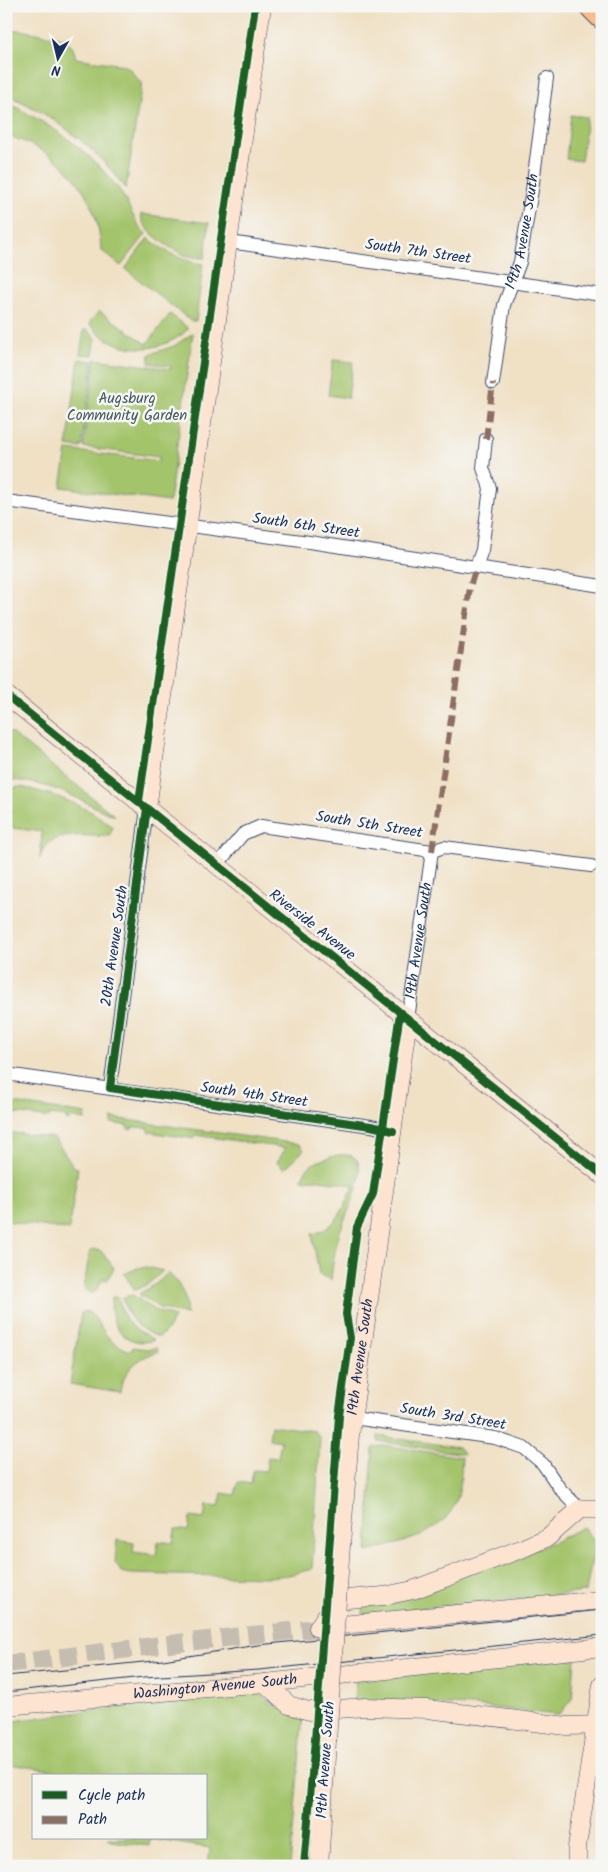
<svg xmlns="http://www.w3.org/2000/svg" width="608" height="1872" viewBox="0 0 608 1872" font-family="Kalam,sans-serif">
  <rect width="100%" height="100%" fill="#f6f6f2"/>
  <filter id="ink" filterUnits="userSpaceOnUse"><feTurbulence type="fractalNoise" baseFrequency=".02" numOctaves="2"/><feDisplacementMap in="SourceGraphic" scale="10" xChannelSelector="R" yChannelSelector="G"/><feConvolveMatrix kernelMatrix="1 2 1 2 8 2 1 2 1" color-interpolation-filters="sRGB"/></filter>
  <filter id="wash" filterUnits="userSpaceOnUse"><feTurbulence type="fractalNoise" baseFrequency=".0096" numOctaves="4" result="noise"/><feDisplacementMap in="SourceGraphic" scale="20" xChannelSelector="R" yChannelSelector="G"/><feGaussianBlur stdDeviation="1.12" result="paint"/><feColorMatrix in="noise" values="0 0 0 0 0 0 0 0 0 0 0 0 0 0 0 0 0 1.4 0 .05"/><feComposite in="paint" operator="in"/></filter>
  <g filter="url(#wash)">
    <rect width="100%" height="100%" fill="#f0e0c4"/>
    <path fill="#a4c46c" stroke="#607a65" d="M19 30 64 38 73 48 76 58 124 65C133 69 134 78 142 82L126 188C120 183 117 176 111 170 84 139 45 110 6 95V34L13 31Z
      M6 102C50 124 88 149 118 188 129 203 133 222 146 234L121 266 101 250C99 194 61 149 6 136Z
      M571 115 587 117 581 161 566 159Z
      M141 214 209 223 205 258C198 258 192 257 185 255 172 250 140 230 141 214Z
      M148 238C166 252 181 261 203 264L196 321H191L125 269Z
      M99 311 147 344 170 314 188 328C185 333 179 337 173 340 146 355 108 349 89 323Z
      M84 330H87L96 338 93 355 80 354Z
      M193 333 169 502 61 487 67 450 159 461V457L83 447 95 359 171 369V366L149 363 150 354 174 346Z
      M79 359 93 361 81 448 67 446Z
      M333 360 353 362 348 398 328 395Z
      M10 732 115 816C98 810 84 800 68 794 50 786 26 780 6 780V736Z
      M21 787C51 793 89 806 113 827L109 836C92 837 54 831 44 848 42 851 41 855 40 859L42 832 6 827V788Z
      M6 1102 86 1114 85 1120 70 1117 69 1121 66 1120V1117L49 1115V1118L6 1112Z
      M112 1118 299 1144 304 1150 284 1169 277 1162 286 1148 195 1135 194 1139 189 1138 149 1132V1128L132 1127V1130L128 1129V1126L111 1123Z
      M6 1132 54 1138 74 1167 78 1168 69 1230 6 1221Z
      M338 1155C346 1155 355 1154 358 1162 366 1180 344 1217 339 1235 335 1250 332 1265 331 1280L319 1274 312 1234C337 1230 345 1205 354 1185L313 1179 302 1180C304 1163 324 1159 338 1155Z
      M93 1249 101 1251 114 1268 107 1280 103 1279 95 1292 89 1293 84 1288 89 1255 90 1251Z
      M147 1267 163 1271 148 1284 135 1290 124 1274 138 1268Z
      M168 1273C181 1284 188 1298 186 1315L159 1308 139 1294 157 1283Z
      M133 1295 154 1310 174 1317 169 1328 160 1337C140 1332 126 1317 123 1297Z
      M112 1297H119C123 1324 133 1327 154 1340 125 1349 107 1324 112 1297Z
      M86 1311C97 1315 101 1331 110 1339 116 1345 123 1348 131 1351L133 1347 147 1349 157 1348 158 1352C138 1357 123 1371 120 1392L70 1384 81 1313Z
      M271 1425 314 1431 320 1438 312 1569 289 1575 269 1577 131 1574 121 1572 115 1562 117 1540 134 1543 133 1552 156 1555 158 1541 173 1543 175 1529 188 1531 190 1517 204 1519 206 1505 219 1507 222 1493 235 1495 238 1482 251 1484 253 1470 266 1471 268 1457 278 1458 281 1441 269 1439Z
      M378 1436 458 1447 464 1454 378 1441Z
      M382 1445 462 1457C461 1469 461 1484 458 1496 446 1536 401 1542 367 1552L373 1448Z
      M583 1527 595 1542 586 1592 363 1614 364 1602 554 1542Z
      M575 1658 572 1699 558 1715 474 1706 354 1702 356 1680Z
      M236 1691 262 1695 274 1705 303 1715 290 1866H208L210 1848 150 1839 149 1846 110 1841 108 1838H206V1776H59L56 1771 8 1764 9 1761H6L9 1730 14 1721Z"/>
  </g>
  <g filter="url(#ink)">
    <g fill="none" stroke-linecap="round" stroke-linejoin="round">
      <path stroke="#c5bdb0" stroke-width="18" stroke-dasharray="18 9" stroke-linecap="butt" d="M6 1664 178 1643 318 1628"/>
      <g stroke="#3b4a6d" stroke-width="14">
        <g id="street">
          <path d="M229 242 602 295"/>
          <path id="s1" d="M493 383 504 305 520 262 532 190 547 78"/>
          <path d="M6 501 309 542 602 586"/>
          <path d="M476 567 482 550 490 488 483 468 486 439"/>
          <path d="M216 866 243 834 261 826 432 851 444 847 591 866"/>
          <path id="s2" d="M408 1019 432 851"/>
          <path d="M6 1074 371 1126 393 1131"/>
          <path d="M110 1088 147 808"/>
          <path d="M353 1418 495 1438 524 1448 543 1464 560 1489 580 1509"/>
        </g>
      </g>
      <g stroke="#3b4a6d" stroke-width="19">
        <g id="secondary">
          <path d="M6 695 602 1175"/>
          <path d="M147 808 262 6"/>
          <path id="s3" d="M341 1545 350 1435 408 1019"/>
          <path d="M321 1627 602 1600"/>
          <path d="M318 1628 331 1608 347 1599 384 1596 413 1590 521 1549 548 1537 580 1509H602"/>
          <path d="M265 1683 289 1705 309 1711 366 1707 427 1709 567 1726 602 1725"/>
          <path id="s4" d="M6 1706 265 1683 602 1647"/>
          <path d="M319 1866 327 1741"/>
          <path d="M577 1866V1847L602 1685"/>
        </g>
      </g>
      <g stroke="#3b4a6d" stroke-width="24">
        <path id="highway" d="M590 6 602 18"/>
      </g>
      <use href="#street" stroke="#fff" stroke-width="12"/>
      <use href="#secondary" stroke="#fde4d1" stroke-width="18"/>
      <use href="#highway" stroke="#fabc8b" stroke-width="22"/>
      <path stroke="#1b2f5e" stroke-width="1" d="M6 1676 163 1660 258 1645 602 1610
        M6 1692 144 1677 259 1670 602 1635"/>
      <g stroke="#3b4a6d" stroke-width="19" stroke-linecap="butt">
        <path id="secondary-bridge" d="M327 1741 341 1545"/>
      </g>
      <use href="#secondary-bridge" stroke="#fde4d1" stroke-width="18"/>
      <path stroke="#8d6e63" stroke-width="6" stroke-dasharray="12 6" stroke-linecap="butt" d="M486 439 493 383
        M432 851 470 587 476 567"/>
      <g stroke="#f6f6f2" stroke-width="11">
        <path id="cycleway" d="M6 695 602 1175
          M139 801 255 6
          M147 808 110 1088 371 1126 393 1131
          M304 1866 315 1740 339 1416 350 1338 346 1314 357 1227 373 1194 400 1013"/>
      </g>
      <use href="#cycleway" stroke="#1b5e20" stroke-width="8"/>
    </g>
  </g>
  <g text-anchor="middle" dominant-baseline="central" stroke-width="5" stroke-linejoin="round" paint-order="stroke">
    <g font-size="15" fill="#1b2f5e" stroke="#f6f6f2">
      <text stroke="none"><textPath href="#s1" startOffset="155">19th Avenue South</textPath></text>
      <text transform="translate(418 252) rotate(8)">South 7th Street</text>
      <text transform="translate(306 526) rotate(8)">South 6th Street</text>
      <text transform="translate(369 825) rotate(9)">South 5th Street</text>
      <text transform="translate(312 925) rotate(38)">Riverside Avenue</text>
      <text stroke="none"><textPath href="#s2" startOffset="79">19th Avenue South</textPath></text>
      <text transform="translate(115 946) rotate(-82)">20th Avenue South</text>
      <text transform="translate(254 1095) rotate(8)">South 4th Street</text>
      <text stroke="none"><textPath href="#s3" startOffset="189">19th Avenue South</textPath></text>
      <text transform="translate(453 1417) rotate(9)">South 3rd Street</text>
      <text stroke="none"><textPath href="#s4" startOffset="210">Washington Avenue South</textPath></text>
      <text transform="translate(326 1760) rotate(-86)">19th Avenue South</text>
    </g>
    <g font-size="15" fill="#445c62" stroke="#f6f6f2">
      <text x="127" y="399">Augsburg<tspan x="127" dy="17">Community Garden</tspan></text>
    </g>
  </g>
  <rect width="608" height="1872" fill="none" stroke="#f6f6f2" stroke-width="25"/>
  <rect x="32" y="1774" width="175" height="65" fill="#f6f6f2" stroke="#9ea6b7"/>
  <rect x="42" y="1791" width="25" height="8" fill="#1b5e20" stroke="#9ea6b7"/>
  <text x="78" y="1800" font-size="15" fill="#1b2f5e">Cycle path</text>
  <rect x="42" y="1816" width="25" height="8" fill="#8d6e63" stroke="#9ea6b7"/>
  <text x="78" y="1824" font-size="15" fill="#1b2f5e">Path</text>
  <g transform="translate(58 58) rotate(188)" stroke="#f6f6f2" stroke-width="4" paint-order="stroke">
  <path d="M0-4L9 19L0 12L-9 19Z" fill="#1b2f5e"/>
  <text y="-8" font-size="14" font-weight="bold" text-anchor="middle" fill="#1b2f5e">N</text>
  </g>
</svg>
